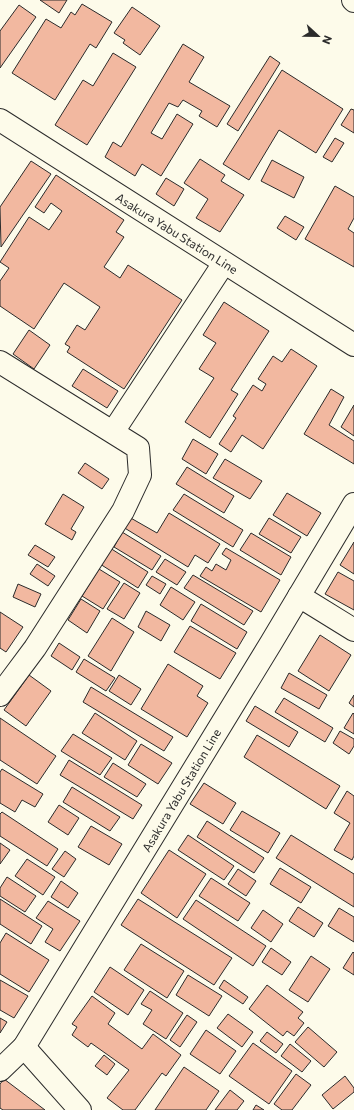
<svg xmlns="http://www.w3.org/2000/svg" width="354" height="1110" viewBox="0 0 354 1110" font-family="Commissioner,sans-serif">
  <rect width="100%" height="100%" fill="#fdfbea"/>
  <path fill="#f2b8a0" stroke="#2b2b2b" d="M40 0H67L59 13Z
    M82 4 112 22 96 48 90 44 55 100 12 73 46 19 61 28 71 12 75 15Z
    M19 5 36 17 0 68V31Z
    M132 7 160 26 140 55 123 43 125 40 114 33Z
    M183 44 204 57 189 82 230 106 217 127 199 116 202 111 183 100 178 107 169 103 151 133 162 139 177 114 193 124 161 176 142 164 135 176 105 157 113 142 121 147Z
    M113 53 136 67 87 145 55 125 83 80 93 86Z
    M270 56 280 63 238 131 227 124Z
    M282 70 343 109 316 153 279 130 249 180 223 164Z
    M351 109 354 110V133L341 125Z
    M335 138 344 143 332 162 323 157Z
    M200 159 225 175 221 181 244 195 220 232 196 218 208 199 184 183Z
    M272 160 304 177 294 198 261 181Z
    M31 161 51 174 1 247 0 207Z
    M56 175 124 220 116 232 124 237 104 267 120 278 128 265 182 300 124 389 67 352 70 347 65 344 77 325 85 330 100 307 64 283 34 329 0 306V281L9 268 0 262 29 217 49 230 62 211 51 203 44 213 35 207Z
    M166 178 184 189 174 206 156 194Z
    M335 186 354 197V218L348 229 354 233V267L305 239Z
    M285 216 304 227 296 240 277 228Z
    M224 302 269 331 231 390 238 394 210 438 185 422 214 378 199 369 216 343 203 335Z
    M29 330 50 345 34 369 13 354Z
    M291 349 317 366 263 449 242 435 231 452 219 444 236 418 233 416 253 385 262 391 266 384 258 379 273 356 282 362Z
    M83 369 118 391 107 408 72 386Z
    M331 389 344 397 329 425 354 441V464L304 434Z
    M354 405V436L341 427Z
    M193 439 218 454 206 474 182 459Z
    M225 459 262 481 250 499 213 478Z
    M85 463 109 479 102 489 78 473Z
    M187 467 234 496 224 513 176 484Z
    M287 493 321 513 307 536 273 515Z
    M63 494 84 507 71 529 76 532 72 540 45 524Z
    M184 494 243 530 233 547 173 510Z
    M169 513 220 544 208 563 195 555 188 567 123 527 129 517 157 533Z
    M269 518 301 537 291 553 259 534Z
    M122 532 161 556 152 570 114 547Z
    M251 533 291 557 281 575 240 550Z
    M354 542V574L340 565Z
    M35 545 55 557 48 567 28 555Z
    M110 548 148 572 138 588 100 564Z
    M226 548 280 580 261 612 200 576 206 567 212 571 216 564 226 570 231 560 222 554Z
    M165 559 186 572 177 585 156 572Z
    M37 564 55 576 48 586 30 574Z
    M99 569 120 582 103 609 82 596Z
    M338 572 354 581V610L325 594Z
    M193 575 253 611 244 625 184 588Z
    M152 576 166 584 160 594 146 585Z
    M124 583 140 593 124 619 107 609Z
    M18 584 41 594 35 607 13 597Z
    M171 587 195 602 183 620 160 605Z
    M81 599 100 611 87 633 68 620Z
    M201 604 247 632 237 649 191 621Z
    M146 611 170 625 161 641 138 627Z
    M0 612 23 627 6 652 0 648Z
    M112 618 134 632 111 671 88 656Z
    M190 626 236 653 220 679 174 652Z
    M320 635 351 655 329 691 298 671Z
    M59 643 80 657 72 670 51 656Z
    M84 659 115 678 106 691 76 672Z
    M168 664 203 686 197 696 208 703 187 737 141 709Z
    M289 673 327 695 319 709 281 688Z
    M29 675 51 691 26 726 4 710Z
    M119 675 141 689 131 705 109 691Z
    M91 687 173 737 164 751 83 702Z
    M354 695V707L349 703Z
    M284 698 333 728 325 742 275 712Z
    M255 706 298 732 289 747 246 721Z
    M95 713 137 741 125 760 82 733Z
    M353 713 354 714V734L344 728Z
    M0 718 56 756 37 784 0 760Z
    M340 731 354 739V746L349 754 333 743Z
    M73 734 112 758 100 775 61 751Z
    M257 735 340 786 326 809 244 757Z
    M141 744 172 763 158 784 128 765Z
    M69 760 142 805 133 819 60 775Z
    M113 763 146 784 137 797 104 777Z
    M2 769 43 794 35 807 22 800 15 812 0 803V772Z
    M204 783 236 803 223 824 190 804Z
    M72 787 120 817 110 831 63 802Z
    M347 791 354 796V856L352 860 334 850 350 823 334 813Z
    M59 805 79 818 68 835 48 822Z
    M242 811 280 833 268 853 230 830Z
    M2 812 58 849 47 866 0 836V814Z
    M207 821 264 858 254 873 197 837Z
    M91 826 122 844 109 865 78 847Z
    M188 835 234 866 224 880 178 850Z
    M291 835 354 874V907L276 858Z
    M0 843 10 850 0 864Z
    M169 850 206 874 177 918 141 893Z
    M65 851 76 859 64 877 52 869Z
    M27 859 55 877 43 895 15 876Z
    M280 868 311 887 301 903 270 884Z
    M238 869 256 881 246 896 228 884Z
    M7 877 36 896 25 912 0 896V888Z
    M211 878 250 903 238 921 199 896Z
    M61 881 78 893 68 908 51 897Z
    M0 899 42 926 31 944 0 924Z
    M138 899 232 958 214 985 121 925Z
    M196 900 266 946 253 966 183 919Z
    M48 901 80 921 60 951 45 942 53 929 36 918Z
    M298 907 323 923 314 937 289 921Z
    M339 908 354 917V942L328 926Z
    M263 910 283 924 271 942 251 928Z
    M6 933 49 960 29 992 0 974V943Z
    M141 944 184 971 167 998 124 970Z
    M271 948 291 962 282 975 262 962Z
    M353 952 354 953V975L343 968Z
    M311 956 330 969 308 1002 289 990Z
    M110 967 144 990 128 1015 94 992Z
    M188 975 222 996 209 1016 176 995Z
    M0 980 28 996 14 1018 0 1010Z
    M224 980 248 997 243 1004 219 988Z
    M267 985 303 1012 298 1018 304 1023 294 1036 287 1031 283 1036 249 1009Z
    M150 991 183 1013 166 1039 143 1024 152 1010 141 1004Z
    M92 996 115 1013 108 1024 142 1049 153 1034 181 1055 166 1076 162 1073 135 1110H123L107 1098 129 1070 91 1043 88 1047 72 1035 77 1027 72 1024Z
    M228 1014 253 1032 242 1047 217 1028Z
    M187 1015 197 1022 180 1047 170 1040Z
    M0 1018 7 1022 0 1033Z
    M308 1027 337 1052 324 1067 295 1042Z
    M206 1030 236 1051 220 1074 190 1054Z
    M267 1032 283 1044 276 1053 260 1041Z
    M253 1043 292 1071 269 1104 229 1076Z
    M290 1044 311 1061 302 1072 281 1056Z
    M104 1055 115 1064 107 1075 95 1066Z
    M184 1067 219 1091 206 1110H155Z
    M296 1074 311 1085 292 1110H282L274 1104Z
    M345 1076 354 1088V1092L333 1109 322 1095Z
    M4 1079 45 1110H3L0 1108V1084Z
    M230 1090 244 1101 237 1110H215Z
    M256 1105 264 1110H253Z"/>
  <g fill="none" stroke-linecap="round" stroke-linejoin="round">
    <g stroke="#2b2b2b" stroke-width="24">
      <path id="minor" d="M353 0 354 1
        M0 362 138 448 140 475 123 511 35 648 0 695
        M113 432 224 263
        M299 596 354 630"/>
    </g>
    <g stroke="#2b2b2b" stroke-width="24">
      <path id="tertiary" d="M24 1047 80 1110"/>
    </g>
    <g stroke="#2b2b2b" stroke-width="24">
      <path id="secondary" d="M0 120 354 345
        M0 1070 24 1047 271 643 354 504"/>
    </g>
    <use href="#minor" stroke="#fdfbea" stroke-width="22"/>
    <use href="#tertiary" stroke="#fdfbea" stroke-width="22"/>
    <use href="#secondary" stroke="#fdfbea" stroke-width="22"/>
  </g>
  <g text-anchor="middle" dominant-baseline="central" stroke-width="3" stroke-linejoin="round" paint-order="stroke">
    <g font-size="12" fill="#2b2b2b" stroke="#fdfbea">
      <text transform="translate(177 233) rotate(32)">Asakura Yabu Station Line</text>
      <text transform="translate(181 790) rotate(-59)">Asakura Yabu Station Line</text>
    </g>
  </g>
  <g transform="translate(318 36) rotate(112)" stroke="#fdfbea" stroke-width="3" paint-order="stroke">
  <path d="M0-3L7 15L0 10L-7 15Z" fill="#2b2b2b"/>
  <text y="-6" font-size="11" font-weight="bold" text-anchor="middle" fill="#2b2b2b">N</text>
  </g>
</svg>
